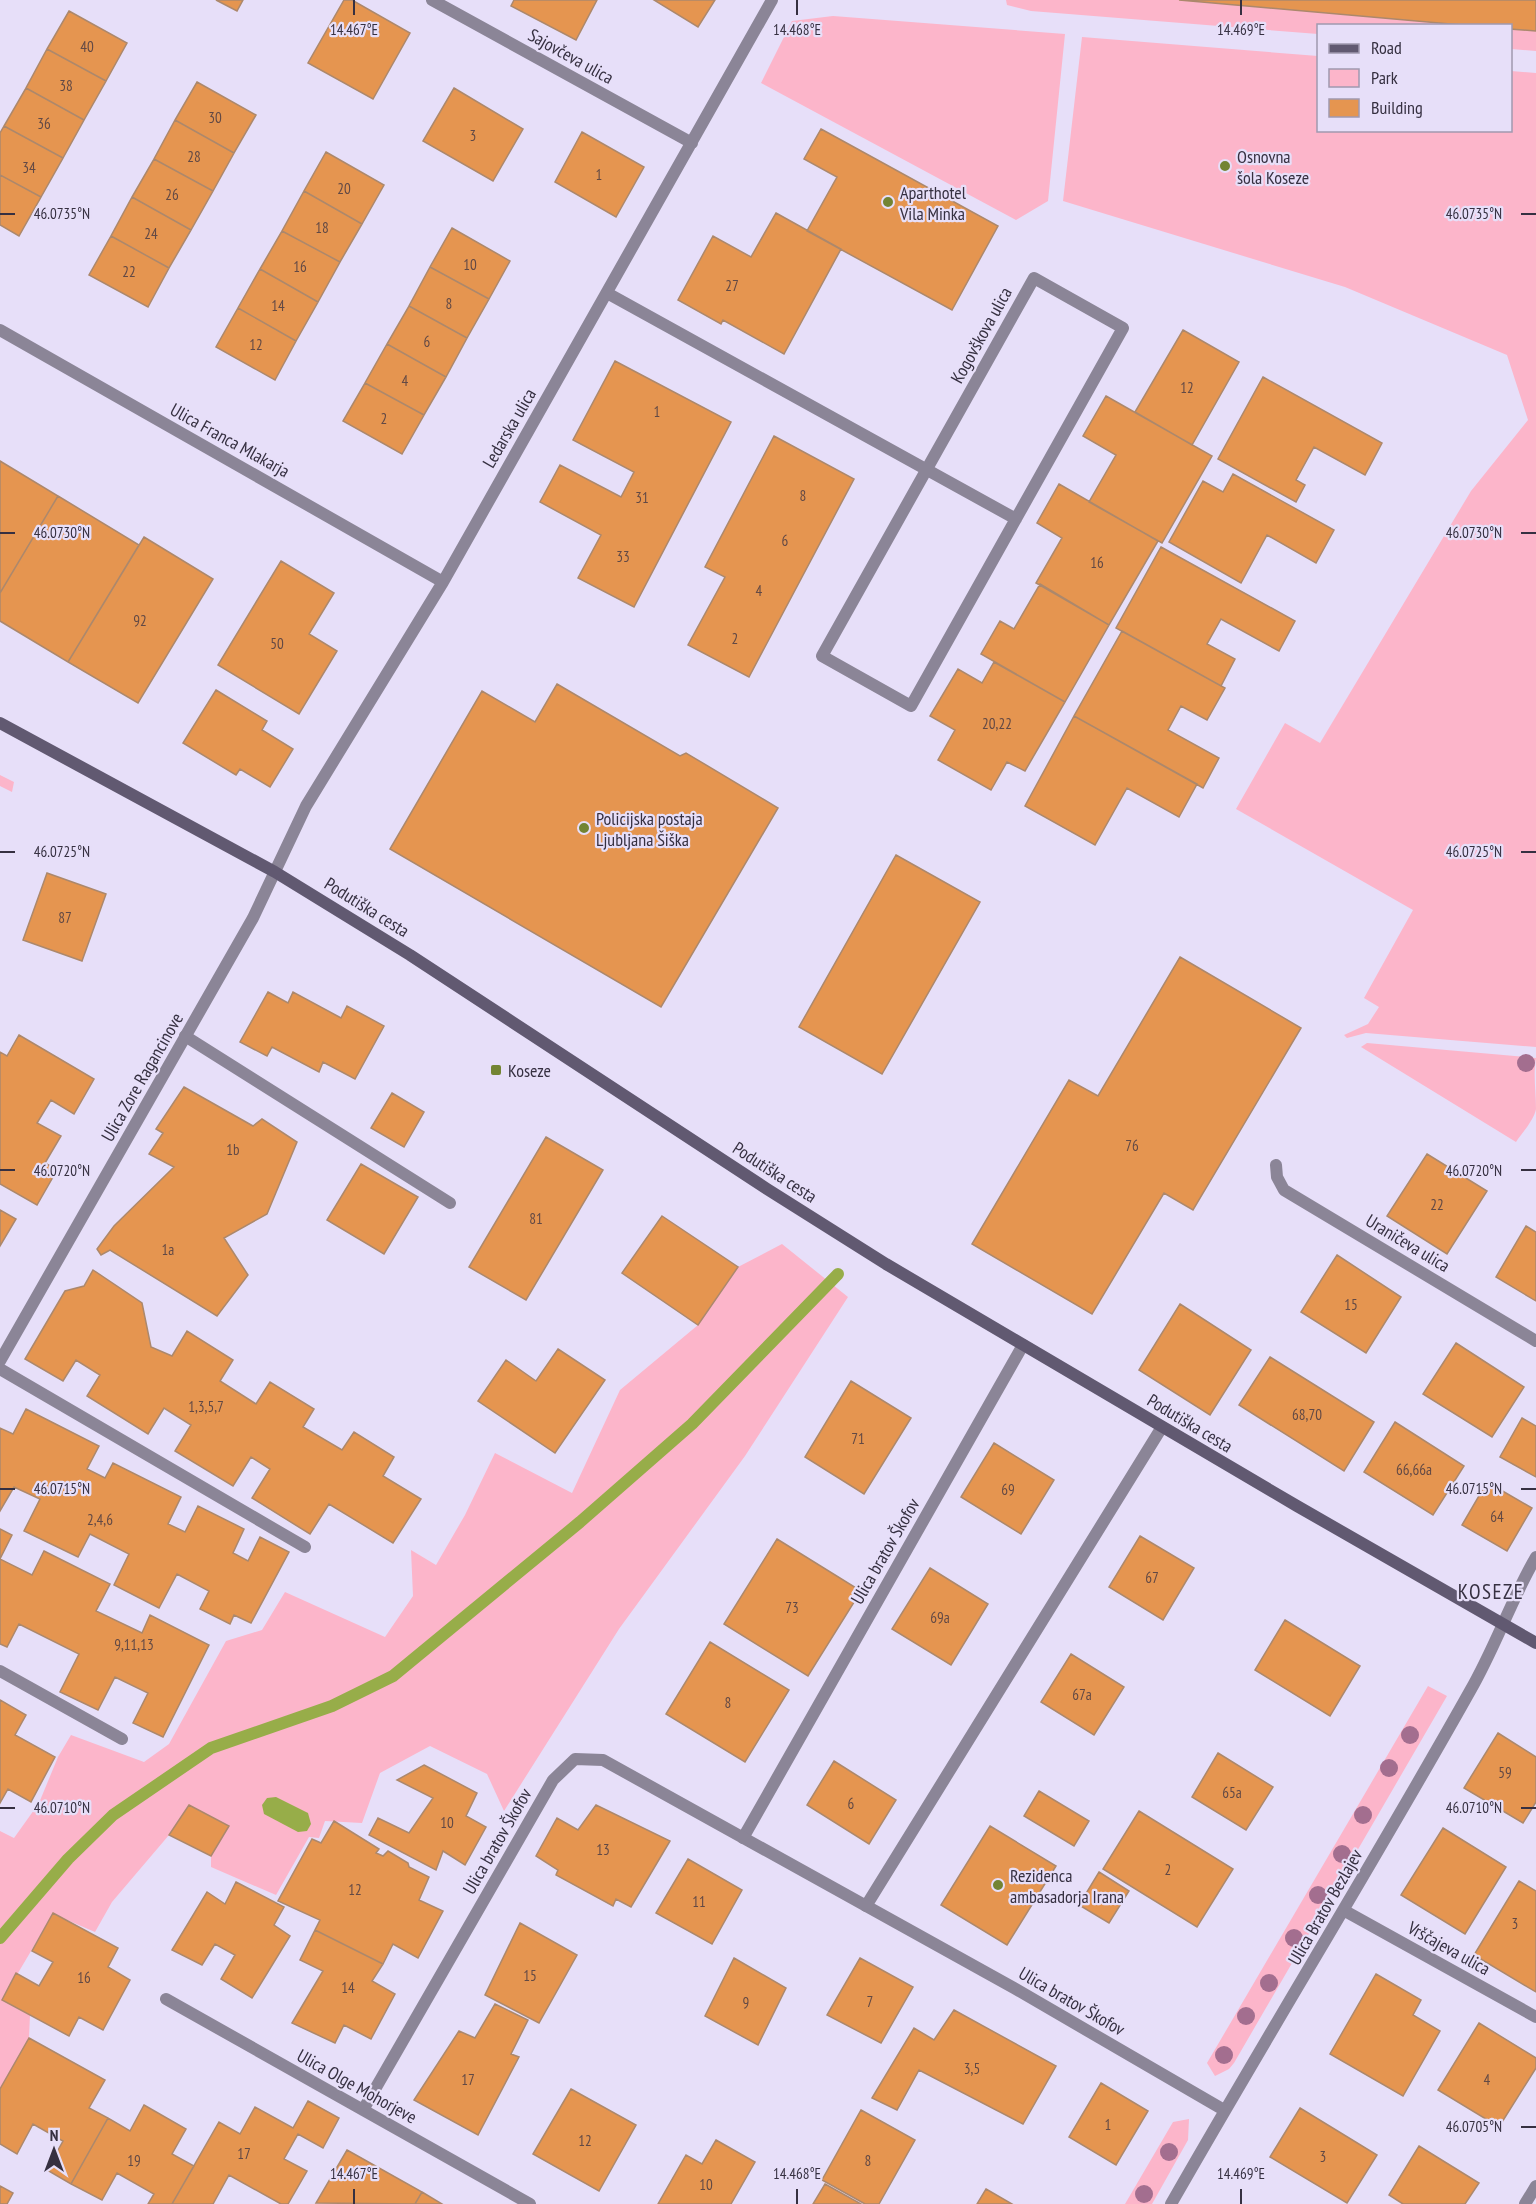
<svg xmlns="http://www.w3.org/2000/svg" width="1536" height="2204" viewBox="0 0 1536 2204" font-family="'PT Sans Narrow',sans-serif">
  <rect width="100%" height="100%" fill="#e7dff9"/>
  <path fill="#fcb5ca" d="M1006 0H1179L1473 25 1318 26V34L1031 11 1007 5Z
    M833 16 1065 34 1048 201 1016 220 761 83 792 21Z
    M1510 29 1536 31V51L1511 49Z
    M1082 37 1318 56V130H1510L1511 71 1536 73V1047L1366 1033 1347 1038 1344 1035 1368 1024 1379 1007 1364 998 1413 910 1236 809 1285 723 1320 743 1471 491 1528 420 1507 355 1345 287 1063 201Z
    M0 775 14 782 12 792 0 786Z
    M1367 1043 1536 1058C1533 1075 1536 1091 1536 1109 1534 1120 1522 1133 1516 1142L1361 1047Z
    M782 1244 848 1297 745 1456 619 1629 504 1811 487 1774 430 1746 380 1773 362 1823 325 1821 319 1838 309 1837 276 1895 211 1867V1856L228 1826 189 1806 169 1835 112 1902 95 1932 53 1914 2 2000 30 2015 29 2038 0 2089V1831L14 1838 39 1803 58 1757 71 1735 144 1762 169 1744 226 1641 262 1630 285 1592 385 1637 413 1596 411 1550 436 1565 465 1515 495 1453 572 1493 620 1390 698 1325 738 1267Z
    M1428 1686 1447 1696 1234 2063 1229 2069 1215 2076 1207 2063Z
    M1189 2119 1188 2140 1152 2204H1125L1173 2122Z"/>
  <path fill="#97ad49" d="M276 1797 308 1813 311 1824 307 1831 298 1832 264 1814 262 1805 267 1798Z"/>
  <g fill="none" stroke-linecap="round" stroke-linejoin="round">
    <path stroke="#97ad49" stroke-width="12" d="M0 1938 68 1859 113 1815 211 1748 332 1706 393 1676 580 1522 692 1424 838 1274"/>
  </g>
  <path fill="#e59550" stroke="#ac886c" stroke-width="1.5" d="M216 0H243L237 11Z
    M344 0H352L410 33 373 99 308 63Z
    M514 0H597L576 40 511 6Z
    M654 0H715L698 27Z
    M1179 0H1536V31L1510 29V26H1473Z
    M69 11 127 43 106 81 47 49Z
    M47 49 106 81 84 120 26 88Z
    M197 82 256 115 234 153 175 120Z
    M26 88 84 120 63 158 4 126Z
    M454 88 523 129 493 181 423 141Z
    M175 120 234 153 213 191 154 159Z
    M4 126 63 158 41 197 0 175V133Z
    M821 129 998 226 952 310 807 231 837 177 804 159Z
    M582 132 644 167 616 217 555 182Z
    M326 152 384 185 362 224 304 191Z
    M154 159 213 191 191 230 132 197Z
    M0 175 41 197 19 236 0 225Z
    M304 191 362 224 340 262 282 231Z
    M132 197 191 230 169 268 111 236Z
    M776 213 841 249 784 354 723 320 721 324 678 300 713 236 751 257Z
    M452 228 510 261 489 299 430 267Z
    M282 231 340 262 318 302 260 269Z
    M111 236 169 268 148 307 89 275Z
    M430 267 489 299 467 338 409 306Z
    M260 269 318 302 296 341 238 308Z
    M409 306 467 338 446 377 387 344Z
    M238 308 296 341 275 380 216 347Z
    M1183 330 1239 362 1192 445 1135 412Z
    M387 344 446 377 424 415 365 383Z
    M615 361 731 422 634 607 578 578 601 535 540 502 560 465 621 497 634 472 573 440Z
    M1263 377 1382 443 1365 475 1314 447 1296 480 1305 485 1296 502 1218 459Z
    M365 383 424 415 402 454 343 421Z
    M1106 396 1212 456 1162 543 1089 502 1116 455 1083 436Z
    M774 436 854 479 749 677 688 645 725 577 705 567Z
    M0 461 58 496 0 593Z
    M1233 474 1334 530 1316 563 1267 535 1241 583 1169 542 1203 481 1223 492Z
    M1059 484 1158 541 1109 625 1036 583 1062 538 1037 523Z
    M58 496 139 545 68 662 0 621V593Z
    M144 537 213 579 138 703 68 662Z
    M1161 547 1295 621 1279 651 1221 619 1207 644 1235 659 1221 686 1116 628Z
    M281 561 334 593 309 634 337 651 299 714 218 665Z
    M1040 584 1109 625 1065 702 981 654 1000 621 1014 629Z
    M1122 631 1225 688 1207 720 1181 706 1168 730 1219 758 1203 788 1074 716Z
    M994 662 1065 702 1025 771 1007 762 991 790 938 760 955 730 930 716 958 669 982 683Z
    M557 684 680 756 686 753 778 808 661 1007 390 849 482 691 535 722Z
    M216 690 267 721 262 730 293 749 270 787 240 769 236 775 183 743Z
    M1074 716 1197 784 1179 817 1127 788 1095 845 1025 806Z
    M896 855 980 902 882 1074 799 1027Z
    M47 873 106 894 82 961 23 940Z
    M1180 957 1301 1028 1193 1210 1164 1193 1092 1314 972 1244 1069 1080 1098 1096Z
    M268 992 288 1003 293 992 341 1018 347 1006 384 1026 355 1079 323 1062 319 1072 272 1047 267 1056 240 1042Z
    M19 1035 94 1079 74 1114 51 1100 37 1123 61 1136 45 1163 57 1170 37 1205 0 1184V1052L7 1056Z
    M184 1087 253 1126 262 1119 297 1142 267 1214 224 1238 248 1275 217 1316 110 1250 101 1255 97 1249 114 1226 174 1167 149 1154 163 1133 156 1129Z
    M392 1093 424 1112 404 1147 371 1128Z
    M546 1137 603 1170 526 1300 469 1267Z
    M1427 1154 1487 1191 1447 1254 1387 1216Z
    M361 1164 418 1197 384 1254 327 1220Z
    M0 1210 16 1219 0 1246Z
    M662 1216 738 1267 698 1325 622 1273Z
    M1526 1226 1536 1232V1301L1496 1277Z
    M1337 1255 1401 1297 1366 1353 1301 1312Z
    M93 1270 142 1303 151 1347 172 1356 187 1331 233 1360 220 1381 256 1404 270 1382 314 1409 303 1427 342 1450 354 1432 394 1457 383 1476 421 1499 393 1543 329 1504 310 1534 252 1498 270 1469 251 1457 233 1486 175 1451 191 1425 164 1408 148 1434 87 1396 100 1375 76 1360 63 1381 25 1359 65 1291 84 1286Z
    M1180 1304 1251 1350 1210 1415 1139 1370Z
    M1456 1343 1524 1387 1492 1437 1423 1394Z
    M558 1349 605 1380 555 1453 478 1401 506 1360 536 1381Z
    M1270 1357 1374 1422 1344 1471 1239 1405Z
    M851 1381 911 1418 864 1494 805 1457Z
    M26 1409 99 1446 87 1469 105 1478 113 1463 181 1497 168 1524 185 1532 198 1506 244 1529 233 1553 248 1561 260 1537 289 1552 251 1623 234 1615 230 1624 200 1609 209 1591 177 1574 159 1608 114 1585 129 1554 90 1534 78 1557 24 1531 40 1499 14 1487 0 1511V1428L13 1434Z
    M1522 1418 1536 1426V1477L1500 1457Z
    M1395 1422 1464 1466 1433 1515 1364 1472Z
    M994 1443 1054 1480 1021 1534 961 1497Z
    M1487 1482 1532 1508 1507 1551 1462 1525Z
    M0 1529 12 1535 0 1559Z
    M1140 1536 1194 1568 1163 1620 1109 1587Z
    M777 1539 861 1591 808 1676 724 1624Z
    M44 1551 110 1584 96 1611 142 1633 150 1615 209 1645 163 1737 133 1723 148 1693 115 1677 98 1710 60 1692 79 1654 19 1624 7 1647 0 1644V1559L32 1575Z
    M930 1568 988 1604 951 1665 892 1629Z
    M1285 1620 1360 1666 1330 1716 1255 1670Z
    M710 1642 789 1690 745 1762 666 1714Z
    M1071 1654 1124 1687 1094 1735 1041 1702Z
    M0 1700 26 1715 15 1735 55 1757 31 1802 8 1789 0 1803Z
    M1498 1733 1536 1757V1802L1523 1823 1464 1788Z
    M1218 1753 1273 1787 1246 1830 1192 1797Z
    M834 1761 896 1800 869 1844 807 1805Z
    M424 1765 477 1793 466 1816 486 1827 465 1865 443 1851 436 1870 369 1835 378 1818 409 1833 433 1798 397 1780Z
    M1039 1791 1089 1821 1074 1846 1024 1816Z
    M189 1805 229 1826 211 1856 169 1835Z
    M596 1805 670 1841 631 1907 616 1899 613 1906 556 1875 558 1870 536 1856 557 1818 578 1830Z
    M1139 1811 1233 1869 1197 1927 1103 1869Z
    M334 1821 379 1849 376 1853 383 1856 388 1851 408 1863 409 1867 429 1877 419 1900 443 1911 418 1958 393 1944 383 1964 315 1930 320 1920 278 1901 312 1839 321 1843Z
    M990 1826 1056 1866 1007 1945 941 1905Z
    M1443 1828 1506 1867 1465 1934 1401 1895Z
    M688 1859 742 1890 712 1944 656 1913Z
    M1099 1872 1129 1891 1109 1923 1079 1905Z
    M1519 1881 1536 1891V1992L1474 1955Z
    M236 1882 284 1907 274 1925 290 1936 252 1998 221 1979 235 1955 215 1944 202 1965 172 1950 207 1892 225 1904Z
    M53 1913 118 1948 108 1967 130 1980 103 2030 79 2017 69 2036 2 2000 16 1973 39 1986 53 1962 32 1951Z
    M520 1923 577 1955 539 2023 485 1995Z
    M315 1930 383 1964 372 1981 395 1994 371 2039 344 2025 335 2043 292 2023 323 1971 300 1960Z
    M734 1958 786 1988 758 2045 705 2016Z
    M860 1958 913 1987 881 2043 827 2015Z
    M1376 1974 1421 2000 1413 2015 1440 2031 1403 2096 1330 2054Z
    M495 2004 528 2020 511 2054 519 2057 478 2135 414 2100 459 2031 475 2038Z
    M954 2010 1056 2066 1023 2124 919 2070 897 2110 872 2098 914 2028 934 2040Z
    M1479 2023 1536 2058V2068L1499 2127 1438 2090Z
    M29 2038 105 2080 89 2108 108 2118 71 2184 47 2170 63 2141 33 2124 17 2154 0 2144V2089Z
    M1101 2083 1148 2111 1116 2165 1069 2137Z
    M571 2089 636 2125 599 2191 533 2154Z
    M308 2101 339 2118 323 2148 298 2134 284 2159 307 2171 288 2204H281L229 2175 213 2204H172L219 2122 240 2134 255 2107 293 2128Z
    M144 2105 186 2129 172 2154 194 2166 172 2204H148L154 2194 117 2173 102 2200 71 2184 108 2118 130 2131Z
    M1300 2108 1377 2155 1347 2203 1270 2157Z
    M861 2110 915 2140 879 2204H865L822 2180Z
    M716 2140 755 2162 731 2204H658L686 2155 702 2164Z
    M1419 2146 1479 2183 1465 2204H1403L1389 2195Z
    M347 2150 422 2192 415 2204 316 2203Z
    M825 2184 861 2204H813Z
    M0 2186 13 2193 7 2204H0Z
    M986 2189 1012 2204H977Z
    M422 2192 442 2204H415Z"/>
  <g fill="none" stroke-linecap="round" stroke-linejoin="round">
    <path stroke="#8b8597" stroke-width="12" d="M185 1036 450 1203
      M1276 1165 1277 1177 1284 1190 1536 1341
      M0 1369 305 1547
      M0 1671 122 1739
      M743 1838 1023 1345
      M866 1906 1162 1427"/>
    <path stroke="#8b8597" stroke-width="12" d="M432 0 692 143
      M1034 278 1123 328 911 706 822 656Z
      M607 293 1016 519
      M0 330 443 582
      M0 1361 253 918 306 806 443 582 772 0
      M1345 1911 1536 2017
      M166 1999 530 2204
      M363 2110 553 1780 575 1759 603 1760 1014 1988 1224 2110
      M1171 2204C1269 2032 1373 1864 1470 1691 1495 1648 1511 1600 1536 1557
      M1525 2204 1536 2186"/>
    <path stroke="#615971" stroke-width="12" d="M0 723 275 872 410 955 767 1189 886 1264 1297 1506 1536 1643"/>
  </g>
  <g fill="#a36e8f">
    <circle cx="1526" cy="1063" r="9"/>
    <circle cx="1410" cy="1735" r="9"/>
    <circle cx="1389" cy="1768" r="9"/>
    <circle cx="1363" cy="1815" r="9"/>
    <circle cx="1342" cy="1854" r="9"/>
    <circle cx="1318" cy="1895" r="9"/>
    <circle cx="1294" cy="1938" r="9"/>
    <circle cx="1269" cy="1983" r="9"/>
    <circle cx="1246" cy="2016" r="9"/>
    <circle cx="1224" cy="2055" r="9"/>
    <circle cx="1169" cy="2152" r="9"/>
    <circle cx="1144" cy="2194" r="9"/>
  </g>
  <path fill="none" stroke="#363041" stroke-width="2" d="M354 0V15M797 0V15M1241 0V15M0 214H15M1521 214H1536M0 533H15M1521 533H1536M0 852H15M1521 852H1536M0 1170H15M1521 1170H1536M0 1489H15M1521 1489H1536M0 1808H15M1521 1808H1536M1521 2127H1536M354 2189V2204M797 2189V2204M1241 2189V2204"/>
  <g fill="#738433" stroke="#e7dff9" stroke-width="2">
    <circle cx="1225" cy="166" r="6"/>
    <circle cx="888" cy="202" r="6"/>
    <circle cx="584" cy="828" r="6"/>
    <rect x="490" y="1064" width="12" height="12" rx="3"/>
    <circle cx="998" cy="1885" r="6"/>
  </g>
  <g text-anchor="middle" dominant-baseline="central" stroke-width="4.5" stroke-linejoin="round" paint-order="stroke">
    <g font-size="15" fill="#624945">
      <text x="87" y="46">40</text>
      <text x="66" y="85">38</text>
      <text x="215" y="117">30</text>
      <text x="44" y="123">36</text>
      <text x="473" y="135">3</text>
      <text x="194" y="156">28</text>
      <text x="29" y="167">34</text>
      <text x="599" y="174">1</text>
      <text x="344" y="188">20</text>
      <text x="172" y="194">26</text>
      <text x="322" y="227">18</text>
      <text x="151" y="233">24</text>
      <text x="470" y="264">10</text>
      <text x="300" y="266">16</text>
      <text x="129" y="271">22</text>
      <text x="732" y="285">27</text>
      <text x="449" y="303">8</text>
      <text x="278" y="305">14</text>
      <text x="427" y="341">6</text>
      <text x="256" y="344">12</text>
      <text x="405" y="380">4</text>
      <text x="1187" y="387">12</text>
      <text x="657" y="411">1</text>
      <text x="384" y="418">2</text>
      <text x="803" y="495">8</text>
      <text x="642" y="497">31</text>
      <text x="785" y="540">6</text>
      <text x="623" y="556">33</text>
      <text x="1097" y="562">16</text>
      <text x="759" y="590">4</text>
      <text x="140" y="620">92</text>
      <text x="735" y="638">2</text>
      <text x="277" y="643">50</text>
      <text x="997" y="723">20,22</text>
      <text x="65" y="917">87</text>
      <text x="1132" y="1145">76</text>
      <text x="233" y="1149">1b</text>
      <text x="1437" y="1204">22</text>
      <text x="536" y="1218">81</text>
      <text x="168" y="1249">1a</text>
      <text x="1351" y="1304">15</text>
      <text x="206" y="1406">1,3,5,7</text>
      <text x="1307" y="1414">68,70</text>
      <text x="858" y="1438">71</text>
      <text x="1414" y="1469">66,66a</text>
      <text x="1008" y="1489">69</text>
      <text x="1497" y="1516">64</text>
      <text x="100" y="1519">2,4,6</text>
      <text x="1152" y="1577">67</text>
      <text x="792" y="1607">73</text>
      <text x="940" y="1617">69a</text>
      <text x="134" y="1644">9,11,13</text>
      <text x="1082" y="1694">67a</text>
      <text x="728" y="1702">8</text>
      <text x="1505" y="1772">59</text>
      <text x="1232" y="1792">65a</text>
      <text x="851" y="1803">6</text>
      <text x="447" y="1822">10</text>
      <text x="603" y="1849">13</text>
      <text x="1168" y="1869">2</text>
      <text x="355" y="1889">12</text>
      <text x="699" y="1901">11</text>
      <text x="1515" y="1923">3</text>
      <text x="530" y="1975">15</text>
      <text x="84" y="1977">16</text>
      <text x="348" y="1987">14</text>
      <text x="870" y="2001">7</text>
      <text x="746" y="2002">9</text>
      <text x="972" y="2068">3,5</text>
      <text x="468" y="2079">17</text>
      <text x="1487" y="2079">4</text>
      <text x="1108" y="2124">1</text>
      <text x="585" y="2140">12</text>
      <text x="244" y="2153">17</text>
      <text x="1323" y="2156">3</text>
      <text x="134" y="2160">19</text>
      <text x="868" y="2160">8</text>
      <text x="706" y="2184">10</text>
    </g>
    <g font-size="18" fill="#363041" stroke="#e7dff9">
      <text transform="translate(571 56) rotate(29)">Sajovčeva ulica</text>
      <text transform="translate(981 335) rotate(-61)">Kogovškova ulica</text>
      <text transform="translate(509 428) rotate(-60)">Ledarska ulica</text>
      <text transform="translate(230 440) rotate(29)">Ulica Franca Mlakarja</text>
      <text transform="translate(367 907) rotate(32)">Podutiška cesta</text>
      <text transform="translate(142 1077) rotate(-60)">Ulica Zore Ragancinove</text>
      <text transform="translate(775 1172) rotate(33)">Podutiška cesta</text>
      <text transform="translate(1408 1243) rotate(31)">Uraničeva ulica</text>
      <text transform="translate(1190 1423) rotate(31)">Podutiška cesta</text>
      <text transform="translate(885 1551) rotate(-60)">Ulica bratov Škofov</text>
      <text transform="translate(497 1841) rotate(-60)">Ulica bratov Škofov</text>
      <text transform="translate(1325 1907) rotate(-60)">Ulica Bratov Bezlajev</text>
      <text transform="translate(1449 1948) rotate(29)">Vrščajeva ulica</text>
      <text transform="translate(1072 2001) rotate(30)">Ulica bratov Škofov</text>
      <text transform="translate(357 2086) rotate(29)">Ulica Olge Mohorjeve</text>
    </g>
    <g font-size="18" fill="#363041" stroke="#e7dff9" text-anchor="start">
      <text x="1237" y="156">Osnovna<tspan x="1237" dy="21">šola Koseze</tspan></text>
      <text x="900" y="192">Aparthotel<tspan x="900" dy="21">Vila Minka</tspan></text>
      <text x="596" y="818">Policijska postaja<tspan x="596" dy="21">Ljubljana Šiška</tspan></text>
      <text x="508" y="1070">Koseze</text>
      <text x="1010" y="1875">Rezidenca<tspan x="1010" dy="21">ambasadorja Irana</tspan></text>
    </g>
    <g font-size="21" letter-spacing="1.5" fill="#363041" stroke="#e7dff9">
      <text x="1491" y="1591">KOSEZE</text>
    </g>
  </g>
  <g font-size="15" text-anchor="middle" fill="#363041" stroke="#e7dff9" stroke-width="4.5" stroke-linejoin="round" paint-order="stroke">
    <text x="354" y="35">14.467°E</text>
    <text x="797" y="35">14.468°E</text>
    <text x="1241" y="35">14.469°E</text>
    <text x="62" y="219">46.0735°N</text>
    <text x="1474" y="219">46.0735°N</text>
    <text x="62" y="538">46.0730°N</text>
    <text x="1474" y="538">46.0730°N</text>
    <text x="62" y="857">46.0725°N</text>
    <text x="1474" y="857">46.0725°N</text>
    <text x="62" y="1176">46.0720°N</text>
    <text x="1474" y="1176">46.0720°N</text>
    <text x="62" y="1494">46.0715°N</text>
    <text x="1474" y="1494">46.0715°N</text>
    <text x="62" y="1813">46.0710°N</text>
    <text x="1474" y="1813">46.0710°N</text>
    <text x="1474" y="2132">46.0705°N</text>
    <text x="354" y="2179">14.467°E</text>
    <text x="797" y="2179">14.468°E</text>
    <text x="1241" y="2179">14.469°E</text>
  </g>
  <rect x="1317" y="24" width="195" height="108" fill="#e7dff9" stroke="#a099af" stroke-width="1.5"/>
  <rect x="1329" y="44" width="30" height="9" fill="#615971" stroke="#a099af" stroke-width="1.5"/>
  <text x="1371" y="54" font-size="18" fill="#363041">Road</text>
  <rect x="1329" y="69" width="30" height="18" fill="#fcb5ca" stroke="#a099af" stroke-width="1.5"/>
  <text x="1371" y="84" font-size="18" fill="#363041">Park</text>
  <rect x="1329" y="99" width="30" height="18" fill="#e59550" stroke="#a099af" stroke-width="1.5"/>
  <text x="1371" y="114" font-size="18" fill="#363041">Building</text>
  <g transform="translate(54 2150)" stroke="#e7dff9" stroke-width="4.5" paint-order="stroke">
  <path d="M0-4.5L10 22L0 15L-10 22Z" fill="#363041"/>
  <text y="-9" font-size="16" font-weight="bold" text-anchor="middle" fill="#363041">N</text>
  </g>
</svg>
